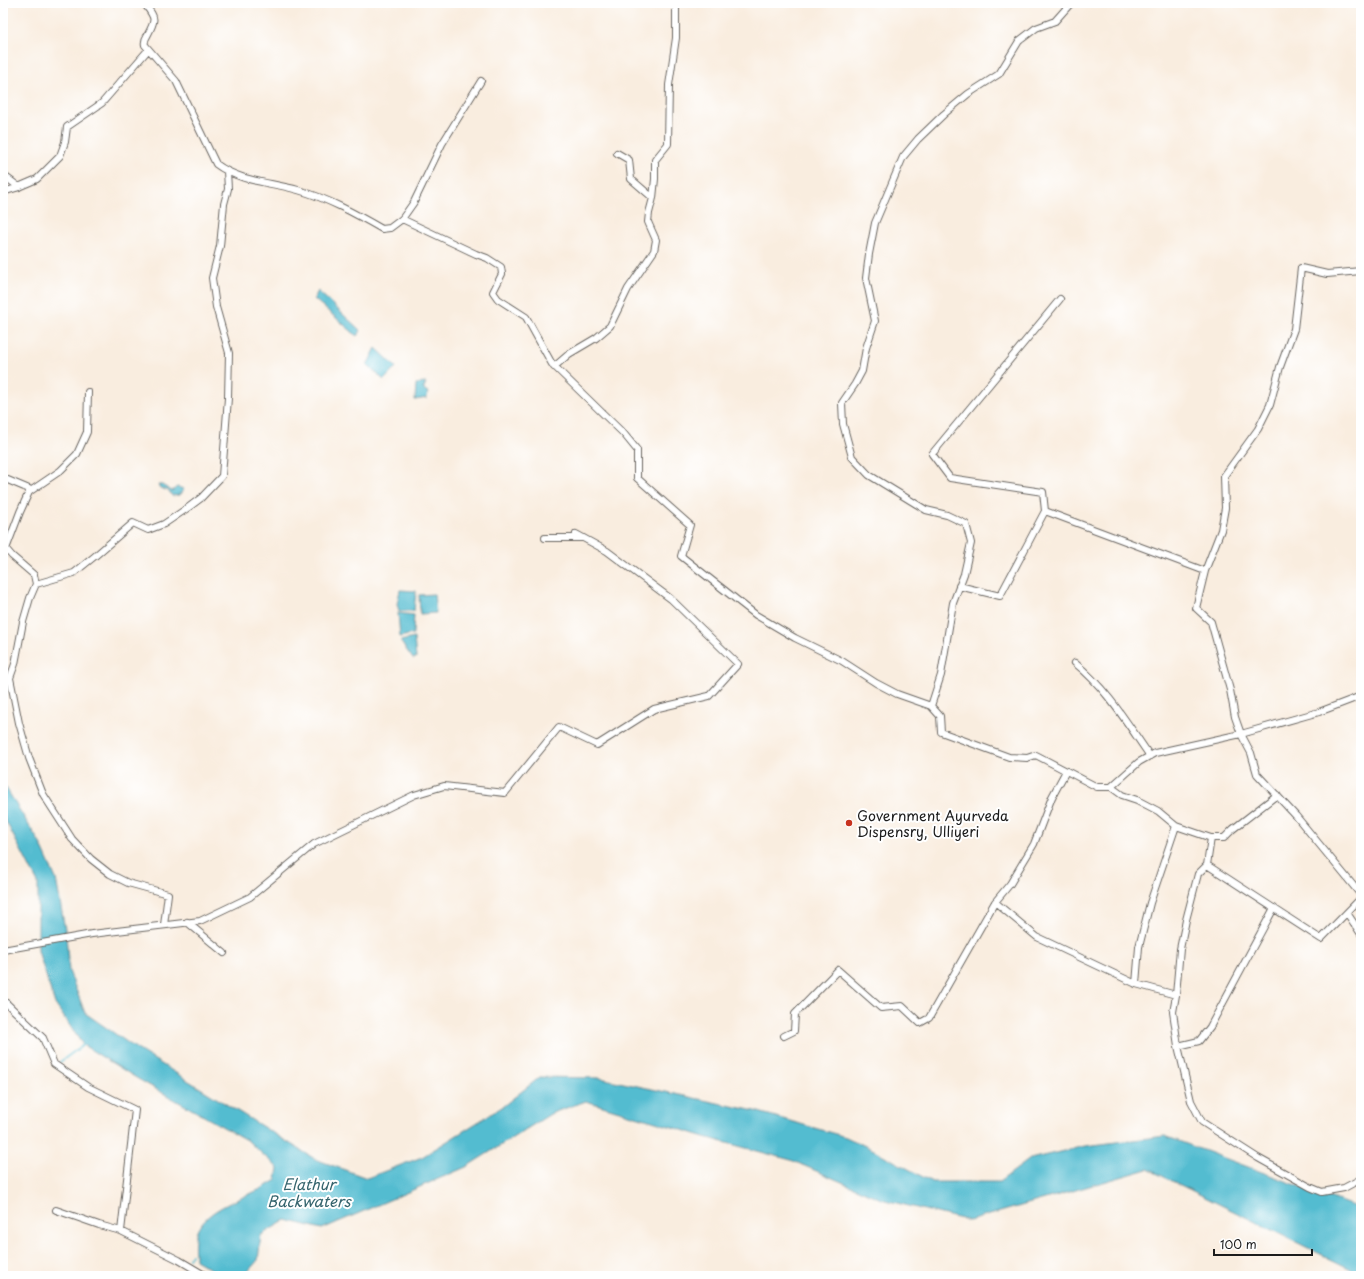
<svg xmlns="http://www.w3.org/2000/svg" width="1364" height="1279" viewBox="0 0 1364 1279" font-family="'Playpen Sans',sans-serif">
  <rect width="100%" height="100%" fill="#fff"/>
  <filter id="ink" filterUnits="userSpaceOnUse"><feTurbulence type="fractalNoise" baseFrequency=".025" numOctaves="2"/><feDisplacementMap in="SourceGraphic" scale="8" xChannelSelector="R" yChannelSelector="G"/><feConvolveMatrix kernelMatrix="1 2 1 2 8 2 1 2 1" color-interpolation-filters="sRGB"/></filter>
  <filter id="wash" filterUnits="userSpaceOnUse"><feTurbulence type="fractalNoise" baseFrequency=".012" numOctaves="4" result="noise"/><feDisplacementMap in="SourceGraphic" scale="16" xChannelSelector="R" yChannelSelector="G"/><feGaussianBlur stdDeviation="0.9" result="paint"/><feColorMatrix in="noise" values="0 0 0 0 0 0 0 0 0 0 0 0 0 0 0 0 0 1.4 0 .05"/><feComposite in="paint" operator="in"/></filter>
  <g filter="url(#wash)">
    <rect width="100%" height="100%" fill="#f9eddf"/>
    <path fill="#53bcd0" stroke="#386c76" d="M318 291 361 331 357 336 314 299Z
      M376 348 396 367 384 380 367 365Z
      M426 383 423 389 428 392 427 398 415 400 416 384Z
      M158 485H162L172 491 177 487 184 489 179 495 172 496 169 491 160 488Z
      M400 590 416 591 414 611H399L397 604Z
      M434 594 436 613 420 614 419 595Z
      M398 613 414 615 413 634 400 637Z
      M414 638 416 658 413 659 400 641Z
      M3 783 41 845 56 879 66 935 69 971 85 1013 137 1049 315 1159 367 1178 422 1157 502 1107 540 1077 600 1078 755 1111 846 1137 874 1150 932 1182H999L1030 1159 1085 1146 1165 1136 1361 1209V1274L1148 1169 969 1221 881 1199 791 1160 712 1139 586 1101 552 1113 466 1167 322 1229 286 1220 261 1235 258 1260 244 1276 221 1275 195 1260C195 1250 193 1238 198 1229 208 1210 235 1201 254 1192 262 1189 269 1184 276 1180L278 1168 248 1141 138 1079 83 1045 55 1004 38 951V883L3 816Z"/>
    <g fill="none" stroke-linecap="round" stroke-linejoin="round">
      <path stroke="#53bcd0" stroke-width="2" d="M60 1062 83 1045
        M189 1258 192 1255
        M182 1270 187 1276"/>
    </g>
  </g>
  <g filter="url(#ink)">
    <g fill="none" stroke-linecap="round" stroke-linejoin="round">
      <g stroke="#696560" stroke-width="8">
        <path id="minor" d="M144 3C155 18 157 18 147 36 145 39 144 41 145 45L176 81 216 164C240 182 270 182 298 190 327 198 356 214 382 229L390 228 402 219 476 254 487 258 501 267 502 274 493 292 498 299 526 317 552 364 624 434 637 450V478L690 525 681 556 756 615 795 638 842 661 876 683 897 694 931 706 940 716 941 732 1009 757 1027 758 1036 755 1097 787H1111L1139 762 1155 753 1241 734 1319 712 1361 696
          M3 175 19 187
          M3 192 16 188 37 179 60 156 65 142 67 127 102 103 148 50
          M653 198 655 179V160L668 144 669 85 676 38V3
          M402 219 414 202 442 144 481 81
          M1361 271 1327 274 1301 268 1294 329 1280 367 1270 405 1258 429 1224 476 1225 508 1221 530 1205 571 1196 608 1211 622 1230 690 1235 717 1241 734 1251 753 1257 774 1296 816 1361 895
          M1060 299 932 454 950 478 1043 492 1045 511 1205 571
          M554 367 569 354 596 338 610 326 628 289 654 251 656 240 648 222 649 213 653 198 631 179 629 160 617 153
          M88 392 87 432 77 454 60 471 29 492 20 512 6 549 12 556 34 575 36 584 30 598 23 622 15 664 10 678 19 723 29 758 43 794 72 839 91 859 110 874 128 883 168 894 164 925
          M3 478 29 489V492
          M545 538H581
          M36 584 74 573 95 556 133 523 148 530 164 524 189 507 201 498 222 476 228 398 229 353 216 307 212 278 220 246 224 204 228 189 227 171
          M959 586 1000 596 1045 511
          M1075 663C1107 689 1127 723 1150 756
          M931 706 941 675 953 603 964 574 971 543 966 524 947 515 926 510 869 475 852 457 843 424 842 403 855 384 862 371 866 348 875 321 866 278 869 254 875 223 903 157 918 139 944 114 968 94 999 74 1019 41 1036 28 1055 21 1071 3
          M1111 787 1122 795 1137 800 1158 811 1176 826 1211 838H1224L1233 829 1277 795
          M1211 838 1207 865 1321 939 1361 898
          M995 902 1037 937 1136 984 1176 995 1180 949 1186 920 1198 874 1207 865
          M1347 913 1361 934
          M187 922 224 953
          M3 950 92 934 200 921 250 897 314 844 414 795 444 786 505 793 559 727 597 745 654 709 709 696 738 664 671 599 607 551 576 534
          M1136 984 1139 947 1150 903 1176 826
          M1176 995 1173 1012 1178 1046 1199 1041 1210 1027 1274 908
          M3 1000 43 1038 54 1064 88 1087 135 1110 121 1231 179 1260 206 1276
          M784 1036 794 1031 795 1014 838 970 881 1008 902 1006 920 1023 929 1018 995 902 1010 884 1034 844 1052 797 1066 771
          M1178 1046 1191 1101 1202 1122 1258 1158 1310 1187 1322 1192 1344 1188 1361 1179
          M56 1210 99 1225 121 1231"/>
      </g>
      <use href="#minor" stroke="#fff" stroke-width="6"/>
    </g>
  </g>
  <circle fill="#c8321e" stroke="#fff" stroke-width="1.5" cx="849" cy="823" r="4"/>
  <g text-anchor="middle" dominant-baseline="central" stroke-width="4" stroke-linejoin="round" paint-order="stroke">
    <g font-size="14" fill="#1c1c1c" stroke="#fff" text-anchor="start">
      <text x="857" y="815">Government Ayurveda<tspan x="857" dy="16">Dispensry, Ulliyeri</tspan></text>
    </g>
    <g font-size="15" font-style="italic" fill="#35646d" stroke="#fff">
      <text x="309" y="1183">Elathur<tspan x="309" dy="17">Backwaters</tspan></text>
    </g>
  </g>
  <rect width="1364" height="1279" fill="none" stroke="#fff" stroke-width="16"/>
  <path d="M1214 1249v6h98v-6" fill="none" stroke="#1c1c1c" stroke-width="2"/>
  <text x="1220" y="1249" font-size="12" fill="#1c1c1c" stroke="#ffffff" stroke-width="3" paint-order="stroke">100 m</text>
</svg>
